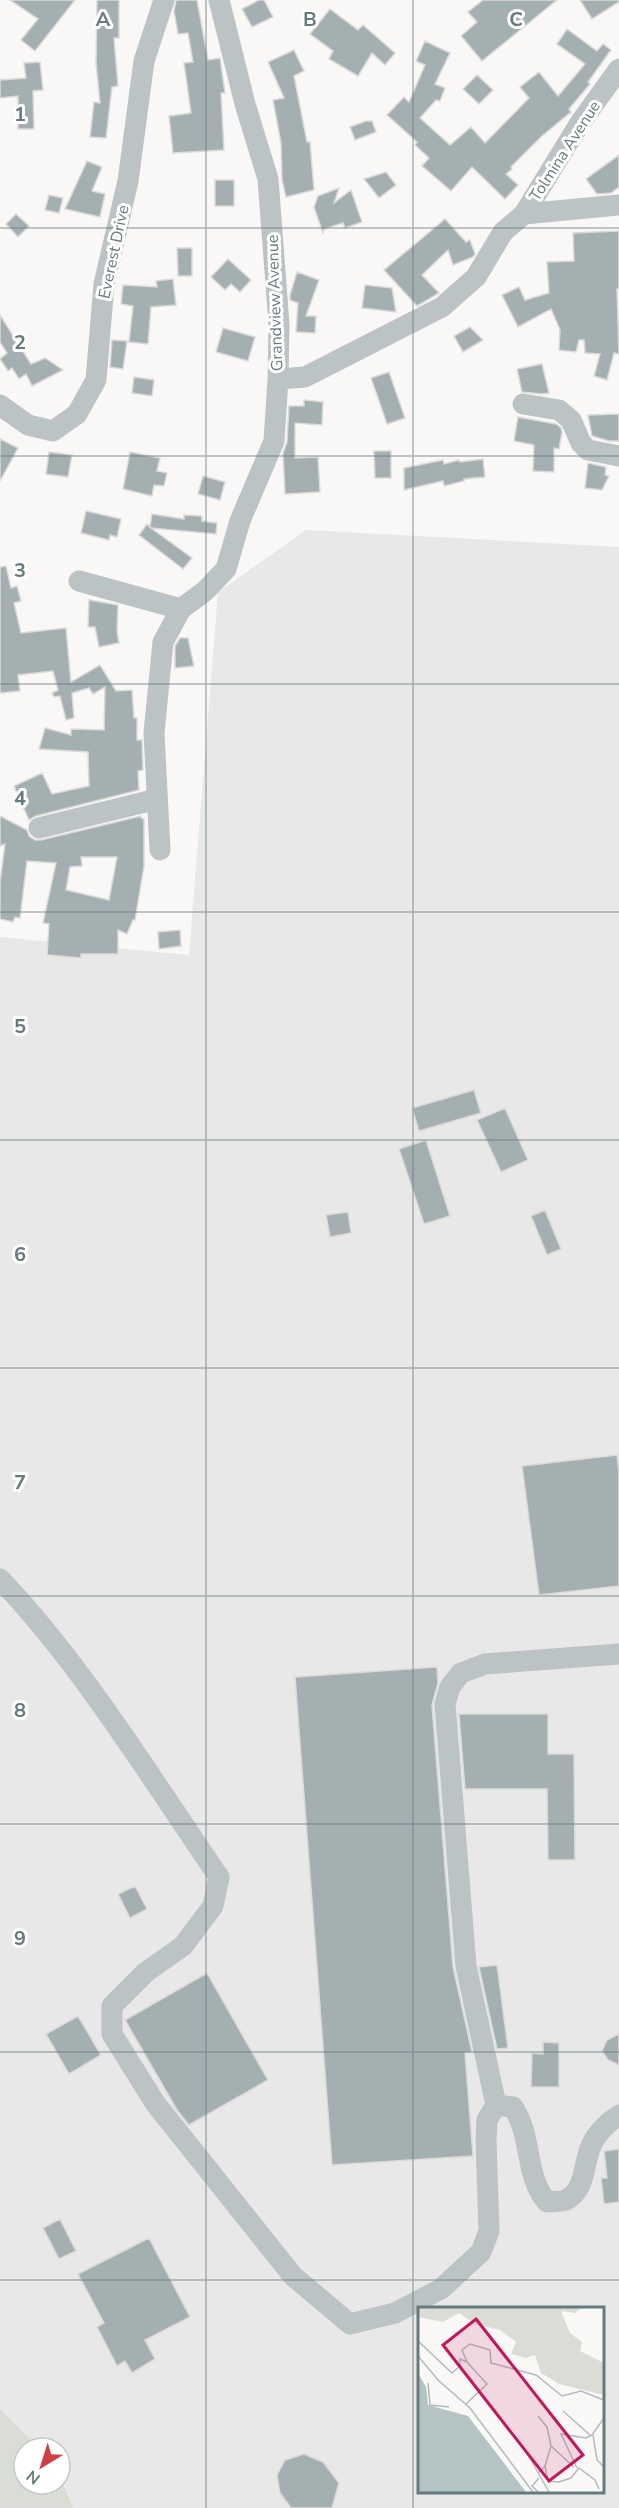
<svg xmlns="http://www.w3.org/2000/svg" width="619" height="2508" viewBox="0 0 619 2508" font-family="'Nunito Sans',sans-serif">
  <rect width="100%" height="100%" fill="#f9f8f7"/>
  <path fill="#e7e8e7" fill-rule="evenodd" d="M306 530 619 547V2508H73L60 2476V2448H39L0 2409V937L189 955 218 592ZM420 2308H602V2492H420Z"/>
  <path fill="#daddd6" d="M0 2409 39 2448H24V2484H60V2476L73 2508H0Z"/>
  <path fill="#a4afb1" stroke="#dbdad9" stroke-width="1.5" fill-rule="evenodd" d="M10 0H75L35 51 21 40 38 19Z
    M97 0H119V38H114L118 86 112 87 106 138 90 137 94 102 100 103 96 63Z
    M176 0H197L208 60 220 58 225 93H221L224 150 173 153 169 116 191 113 184 63 193 62 188 33 178 34 174 11Z
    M259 0H264L273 17 252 27 242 9Z
    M483 0H557L482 61 461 36 477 22 468 12Z
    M580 0H619V2L592 19Z
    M330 9 358 30 363 25 395 53 385 65 372 53 358 76 329 59 333 51 310 34Z
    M567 29 597 51 603 44 611 50 588 82 590 84 569 109 571 112 542 136 511 167 512 169 506 174 518 185 505 199 472 167 451 191 422 166 429 158 415 145 417 142 387 115 404 97 409 102 425 65 416 61 425 41 450 53 435 84 445 88 440 101 436 100 420 118 450 145 471 127 485 143 529 98 520 87 539 72 558 96 585 64 557 44Z
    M294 50 304 71 294 76 307 142H310L314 190 286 197 282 180 281 143 273 100 284 98 268 62Z
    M40 62 43 90 33 91 34 129H18V96L0 98V80L26 78 24 63Z
    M477 75 493 90 479 104 463 89Z
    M366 121H372L376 132 355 140 350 127Z
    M619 155V187L611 193 597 194 586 179Z
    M87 161 102 167 92 191 105 194 100 217 65 209Z
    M386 172 396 185 379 198 364 179Z
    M215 180H234V206H215Z
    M339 188 334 203 351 190 362 222 345 228 343 223 324 229 323 233 314 207 318 196Z
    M49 195 63 198 59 213 45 210Z
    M16 214 29 226 18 237 6 224Z
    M445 219 466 242 470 240 475 254 473 257 453 265 448 250 422 275 439 293 417 306 384 270Z
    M619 231V289H617L619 354 614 353 607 380 594 376 600 354 585 353 584 340H579L576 352 559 350 560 330 551 309 518 327 502 295 519 287 525 300 549 293 547 262 574 261 573 233Z
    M177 248H192V276H178Z
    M228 259 251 280 240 292 231 284 225 290 211 277Z
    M297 272 319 280 306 316H316L315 333 296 332 298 303 290 300V295Z
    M173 279 176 305 151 307 148 344 129 342 133 306 121 304 123 285 157 287 156 281Z
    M365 285 392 288 396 312 362 308Z
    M0 315 31 364 45 358 63 370 32 386 26 374 19 379 12 368 8 371 0 359 7 353 0 342Z
    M470 327 483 340 463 352 454 336Z
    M223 328 255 337 248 361 216 352Z
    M112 340 127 341 123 369 110 367Z
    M542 364 549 393 542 394 522 392 517 369Z
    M389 372 405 418 387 424 371 378Z
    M134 377 154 380 152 396 132 393Z
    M304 400 323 402 322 425 295 423V458L318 457 320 492 285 494 283 453 287 442 289 406H304Z
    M619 414V441H609L592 436 588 415Z
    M518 417 556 424 561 428 562 432 559 449 554 448V472L533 471 534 445 514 441Z
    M0 439 18 448 0 481Z
    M374 451H391V478H375Z
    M49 452 72 455 68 477 46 474Z
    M130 452 160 458 157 471 167 473 164 486 154 485 152 496 123 489Z
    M483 459 485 477 464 479V481L444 486 443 481 404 490V468L443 460 444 464 459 460 460 462Z
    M588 463 606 467 605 475 609 476 602 490 585 488Z
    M203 476 225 482 220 500 198 494Z
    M86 511 121 519 117 537 110 535 109 540 81 533Z
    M152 514 184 519V515L202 516V521L217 523 216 534 151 528 192 558 183 569 139 535 147 524 150 527Z
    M6 566 11 588 17 586 21 601 14 603 21 633 66 628 71 682 100 665 116 691 132 690 134 718H137V740H142L143 770 138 771 139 790 36 816 29 820 14 786 42 773 52 794 89 786 88 752 39 749 45 728 71 735V729L104 730 105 687 93 694 89 688 72 693 74 718 66 720 60 696 54 697 52 693 58 690 53 671 18 675 20 691 0 693V567Z
    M89 600 118 605 117 631 119 643 99 647 95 627H88Z
    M180 638H188L194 666 175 668V646Z
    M0 816 27 830 29 836 35 840H41L141 816V818L144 819V866L135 920H133L127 934 118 930V954H81V958L47 955 49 924 43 923 56 863 27 861 20 918 15 917 13 922 0 919V882L5 844 0 846ZM81 857H117L109 900 66 890 70 867 82 866Z
    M180 930 181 946 159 949 158 932Z
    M474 1090 481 1113 419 1131 412 1108Z
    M505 1108 528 1160 501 1172 477 1120Z
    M426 1140 450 1216 424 1224 399 1149Z
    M545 1210 561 1249 547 1255 531 1216Z
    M348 1212 351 1233 330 1237 326 1215Z
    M617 1455 619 1472V1586L539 1595 522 1466Z
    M437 1667 438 1683 432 1705 453 1967 472 2052 465 2053 473 2156 332 2165 295 1677Z
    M459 1714H548V1754H574L575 1860H548L547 1789H465Z
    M135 1886 147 1909 130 1918 118 1894Z
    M497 1965 508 2048 497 2049 479 1967Z
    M207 1973 268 2080 189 2125 177 2110 125 2020Z
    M78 2016 101 2055 69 2074 46 2034Z
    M619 2034V2065L608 2060 602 2051 607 2040Z
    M543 2042 559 2043V2087H531L532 2053 543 2054Z
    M619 2149V2202L604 2204 601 2178H607L604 2151Z
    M60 2219 76 2251 59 2259 43 2228Z
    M149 2238 190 2317 145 2340 155 2359 132 2373 125 2361 117 2366 97 2327 104 2323 78 2274Z
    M304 2454 323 2462 339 2483 332 2508H291L280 2493 277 2475 285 2460Z"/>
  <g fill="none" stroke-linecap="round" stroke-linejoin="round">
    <path stroke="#bcc3c4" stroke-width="21" d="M219 0 245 104 268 179 279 324 278 379 305 377 442 307 476 277 503 232 524 214
      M619 69 580 123 524 214 619 205
      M523 404 559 410 571 420 581 443 588 450 619 456
      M0 405 28 425 53 431 77 414 96 380 104 284 128 181 144 61 164 0
      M79 581 181 609
      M39 828 157 799
      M160 850 154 733 163 642 181 609 205 591 226 569 240 521 274 441 278 379
      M0 1579C82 1665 151 1778 219 1877L213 1906 183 1946 146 1972 112 2006V2034L155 2103 293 2276 350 2324 395 2313 441 2289 481 2252 489 2231 486 2140 487 2120 496 2105 513 2107C533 2137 524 2175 547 2202 552 2201 561 2202 566 2200 586 2190 583 2164 591 2146 596 2134 608 2122 619 2115
      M496 2105 466 1966 445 1704 450 1687 461 1673 485 1664 619 1654"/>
  </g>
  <path fill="none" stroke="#667a7e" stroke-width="1.5" stroke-opacity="0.55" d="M206 0V2508M413 0V2508M0 228H619M0 456H619M0 684H619M0 912H619M0 1140H619M0 1368H619M0 1596H619M0 1824H619M0 2052H619M0 2280H619"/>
  <g text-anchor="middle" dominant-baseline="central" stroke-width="6" stroke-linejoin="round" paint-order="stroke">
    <g font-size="16" fill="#667a7e" stroke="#fff">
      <text transform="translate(565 151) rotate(-57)">Tolmina Avenue</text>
      <text transform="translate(114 252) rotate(-78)">Everest Drive</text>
      <text transform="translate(275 303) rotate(-92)">Grandview Avenue</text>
    </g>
  </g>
  <g transform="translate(418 2307)">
    <rect width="186" height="186" fill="#f9f8f7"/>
    <path d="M0 1H163L157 6 143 4 152 26 164 35 162 44 186 56V88L141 77 123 66 117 48 108 51 93 47 98 35 82 23 57 17 41 6 25 15 0 10Z" fill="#daddd6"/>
    <path d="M0 66 8 80 10 98 50 109 108 185H0Z" fill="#b4c4c4"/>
    <path fill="none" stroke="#b1bbbc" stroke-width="1.5" d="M0 34 34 66 42 59V52L49 55 44 43 52 37 72 43 73 56 118 68 144 89 163 84 186 93M0 49 21 74 52 101 115 185M10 76 12 98 31 100M48 97 69 77 49 55M145 104 173 129M120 109 129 120 133 139M174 128 186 111M175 128 179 153 186 160M110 148 131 185M127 159 133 139 156 160M159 161 143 127 168 131 174 128M120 166 127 159 130 174 141 175 153 171 161 161 177 173 181 182M120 185 114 179 121 171"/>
    <path fill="#c2185b" fill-opacity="0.15" stroke="#c2185b" stroke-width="3" d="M58 12 165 148 131 174 25 38Z"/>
    <rect width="186" height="186" fill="none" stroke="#667a7e" stroke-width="3"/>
  </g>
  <g font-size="20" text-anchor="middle" font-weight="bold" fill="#667a7e" stroke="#fff" stroke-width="6" stroke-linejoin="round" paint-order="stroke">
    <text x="103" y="26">A</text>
    <text x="310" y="26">B</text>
    <text x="516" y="26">C</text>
    <text x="20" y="121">1</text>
    <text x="20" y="349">2</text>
    <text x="20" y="577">3</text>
    <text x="20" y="805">4</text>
    <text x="20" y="1033">5</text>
    <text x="20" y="1261">6</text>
    <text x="20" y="1489">7</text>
    <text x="20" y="1717">8</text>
    <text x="20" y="1945">9</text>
  </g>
  <g transform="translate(42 2466) rotate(218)"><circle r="28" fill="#ffffff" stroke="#c2cacb" stroke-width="1.5"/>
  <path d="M0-4.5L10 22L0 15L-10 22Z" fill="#d13e45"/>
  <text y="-9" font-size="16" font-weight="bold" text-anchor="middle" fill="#667a7e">N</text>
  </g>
</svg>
